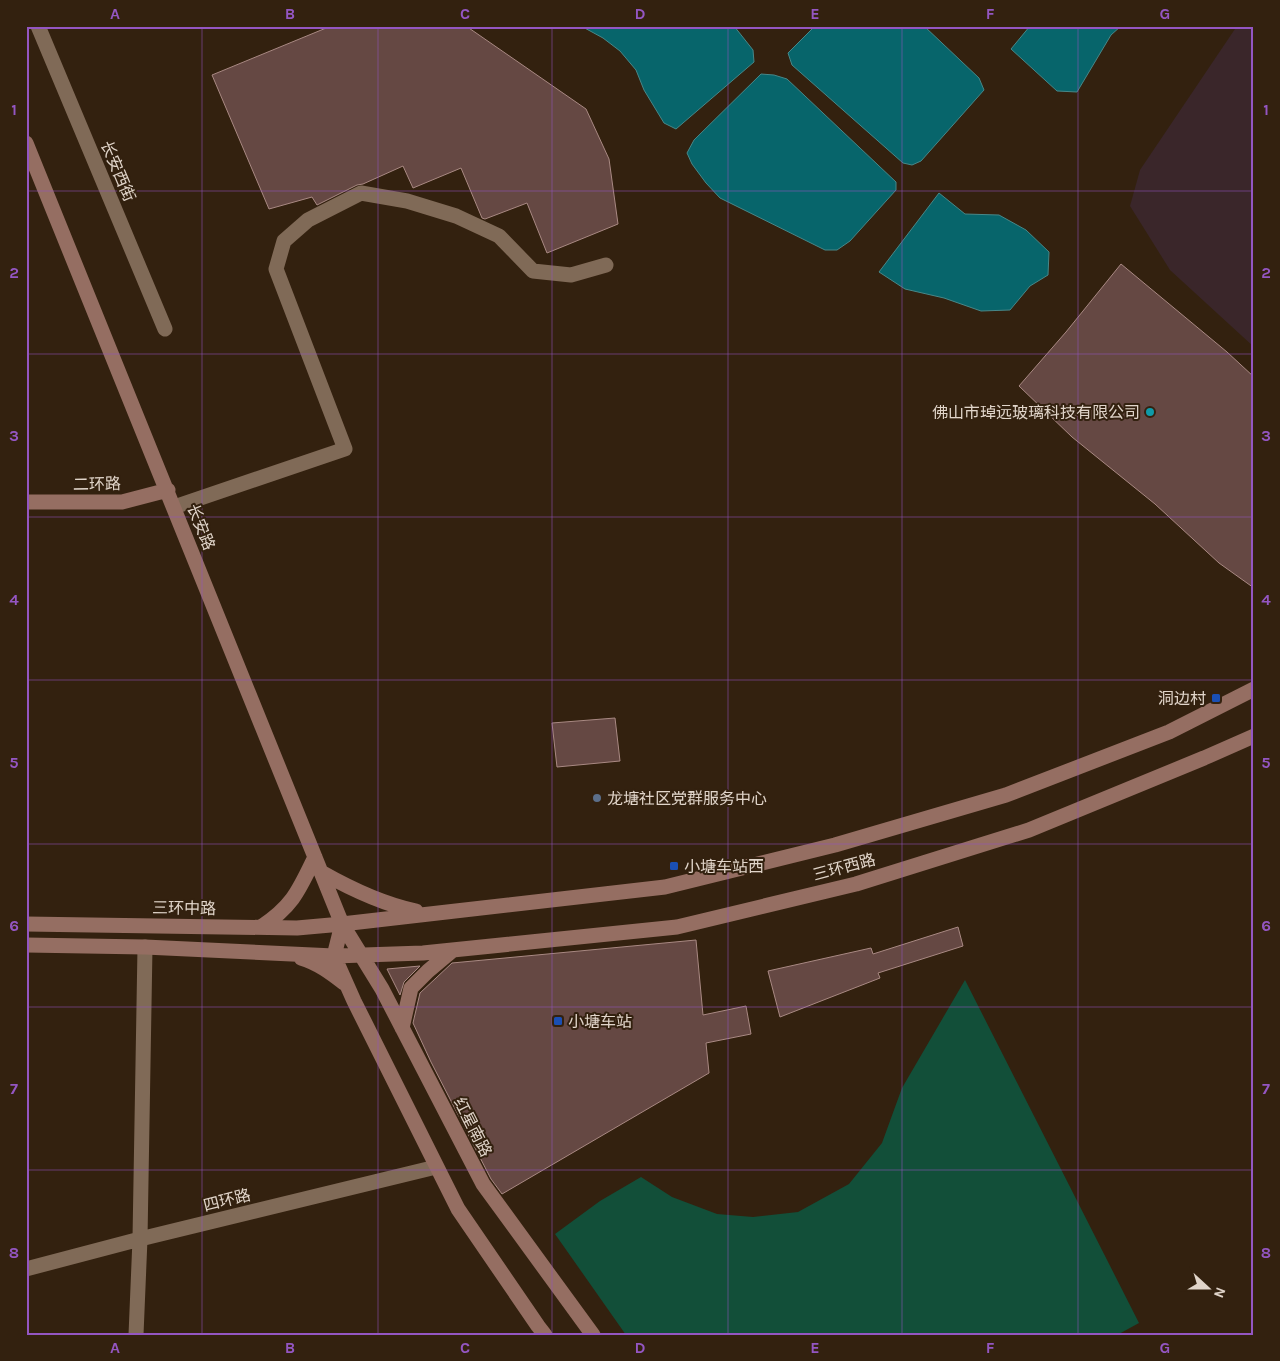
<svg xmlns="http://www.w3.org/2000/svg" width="1280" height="1361" viewBox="0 0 1280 1361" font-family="Karla,'Noto Sans SC',sans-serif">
  <rect width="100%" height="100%" fill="#33210f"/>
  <path fill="#3a262a" d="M1237 26H1254V347L1170 270 1130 206 1140 170Z"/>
  <path fill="#124f39" d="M965 980 1139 1323 1117 1335H626L555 1234 600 1201 641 1177 672 1197 717 1214 753 1217 798 1212 849 1184 882 1143 902 1088Z"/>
  <path fill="#07656b" stroke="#488788" d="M581 26H734L753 50 754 62 676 129 664 123 644 90 636 70 620 51 603 38Z
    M815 26H924L979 78 984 90 921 161 912 165 903 163 792 65 788 53Z
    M1030 26H1121L1111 35 1077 92 1057 91 1011 49Z
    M761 74 774 75 787 79 896 182V190L850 241 837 250H825L720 198 706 183 692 164 687 153 694 140Z
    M939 193 965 214 999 215 1026 230 1049 252 1048 275 1030 286 1010 310 981 311 944 298 905 289 879 272Z"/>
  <path fill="#654843" stroke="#a98983" d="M331 26H466L586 109 609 159 618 224 547 253 527 203 485 219 482 218 461 168 413 188 403 166 363 184 357 185 317 205 312 197 269 209 212 75Z
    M1121 264 1227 352 1254 377V588L1219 563 1155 504 1072 437 1019 386 1066 332Z
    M615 718 620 761 557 767 552 723Z
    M958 927 963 946 878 973 880 978 780 1017 768 971 871 948 873 954Z
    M696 940 703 1015 746 1006 751 1034 706 1043 709 1073 502 1194 491 1179 431 1062 413 1023 420 993 452 963Z
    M420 966 404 982 400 995 387 969Z"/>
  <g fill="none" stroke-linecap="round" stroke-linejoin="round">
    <path stroke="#806a57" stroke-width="15" d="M38 26 165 329
      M174 507 345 449 276 269 284 241 308 220 361 193 407 201 456 216 499 236 533 271 571 275 606 265
      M26 1269 140 1239 436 1167
      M136 1335 140 1239 145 947"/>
    <path stroke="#956e62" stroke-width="15" d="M26 143 342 924 382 989 483 1184 593 1335
      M26 502H122L168 490
      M321 872C351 889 382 904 416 911
      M26 924 297 928 342 924 665 887 835 845 1006 795 1169 732 1254 689
      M261 927C293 906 299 890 315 857
      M26 945 145 947 334 956 423 953 677 927 856 884 1029 830 1204 758 1254 736
      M334 956 354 1001 458 1209 538 1326 545 1335
      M334 956 342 924
      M301 958C318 963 331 973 344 983
      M402 1028 411 988 428 971 453 950"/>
  </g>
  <path fill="none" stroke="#9456c2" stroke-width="1" stroke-opacity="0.55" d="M202 26V1335M378 26V1335M552 26V1335M728 26V1335M902 26V1335M1078 26V1335M26 191H1254M26 354H1254M26 517H1254M26 680H1254M26 844H1254M26 1007H1254M26 1170H1254"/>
  <circle fill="#0f9aa8" stroke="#33210f" stroke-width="2" cx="1150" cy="412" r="5"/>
  <g fill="#1a4fb4" stroke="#33210f" stroke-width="2">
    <rect x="1211" y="693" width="10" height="10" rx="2.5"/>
    <rect x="669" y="861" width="10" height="10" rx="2.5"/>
    <rect x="553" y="1016" width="10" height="10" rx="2.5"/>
  </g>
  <circle fill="#5c6f8a" stroke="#33210f" stroke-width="2" cx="597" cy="798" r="5"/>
  <g text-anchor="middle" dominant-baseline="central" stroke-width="4" stroke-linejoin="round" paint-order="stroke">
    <g font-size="16" fill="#e1d5ca" stroke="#33210f">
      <text transform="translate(118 171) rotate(67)">长安西街</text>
      <text transform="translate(97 484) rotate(-1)">二环路</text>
      <text transform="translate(201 527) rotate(68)">长安路</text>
      <text transform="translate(844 867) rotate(-15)">三环西路</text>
      <text transform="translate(184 908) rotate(1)">三环中路</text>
      <text transform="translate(473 1127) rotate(63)">红星南路</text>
      <text transform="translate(227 1200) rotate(-14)">四环路</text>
    </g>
    <g font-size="16" fill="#e1d5ca" stroke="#33210f" text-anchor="start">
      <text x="1140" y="412" text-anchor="end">佛山市琸远玻璃科技有限公司</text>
      <text x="1206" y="698" text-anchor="end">洞边村</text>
      <text x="607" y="798">龙塘社区党群服务中心</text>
      <text x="684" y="866">小塘车站西</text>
      <text x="568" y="1021">小塘车站</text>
    </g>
  </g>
  <rect width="1280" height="1361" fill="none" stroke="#33210f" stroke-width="55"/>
  <g transform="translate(1208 1288) rotate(111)" stroke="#33210f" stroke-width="4" paint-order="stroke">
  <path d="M0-4L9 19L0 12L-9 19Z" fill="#e1d5ca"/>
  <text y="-8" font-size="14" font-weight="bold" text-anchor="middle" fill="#e1d5ca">N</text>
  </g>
  <rect x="28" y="28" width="1224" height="1306" fill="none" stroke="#9456c2" stroke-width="2"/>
  <g font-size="16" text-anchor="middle" font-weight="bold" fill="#9456c2">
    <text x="115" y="19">A</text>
    <text x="290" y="19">B</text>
    <text x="465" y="19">C</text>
    <text x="640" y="19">D</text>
    <text x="815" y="19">E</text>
    <text x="990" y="19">F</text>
    <text x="1165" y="19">G</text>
    <text x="14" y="115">1</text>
    <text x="1266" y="115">1</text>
    <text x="14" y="278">2</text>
    <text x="1266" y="278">2</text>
    <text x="14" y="441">3</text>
    <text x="1266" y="441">3</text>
    <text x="14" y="605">4</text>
    <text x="1266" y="605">4</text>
    <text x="14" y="768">5</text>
    <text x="1266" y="768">5</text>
    <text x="14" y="931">6</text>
    <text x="1266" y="931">6</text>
    <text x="14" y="1094">7</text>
    <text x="1266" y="1094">7</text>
    <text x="14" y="1258">8</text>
    <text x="1266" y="1258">8</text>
    <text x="115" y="1353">A</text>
    <text x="290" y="1353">B</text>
    <text x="465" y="1353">C</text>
    <text x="640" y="1353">D</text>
    <text x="815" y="1353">E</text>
    <text x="990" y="1353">F</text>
    <text x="1165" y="1353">G</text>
  </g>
</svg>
